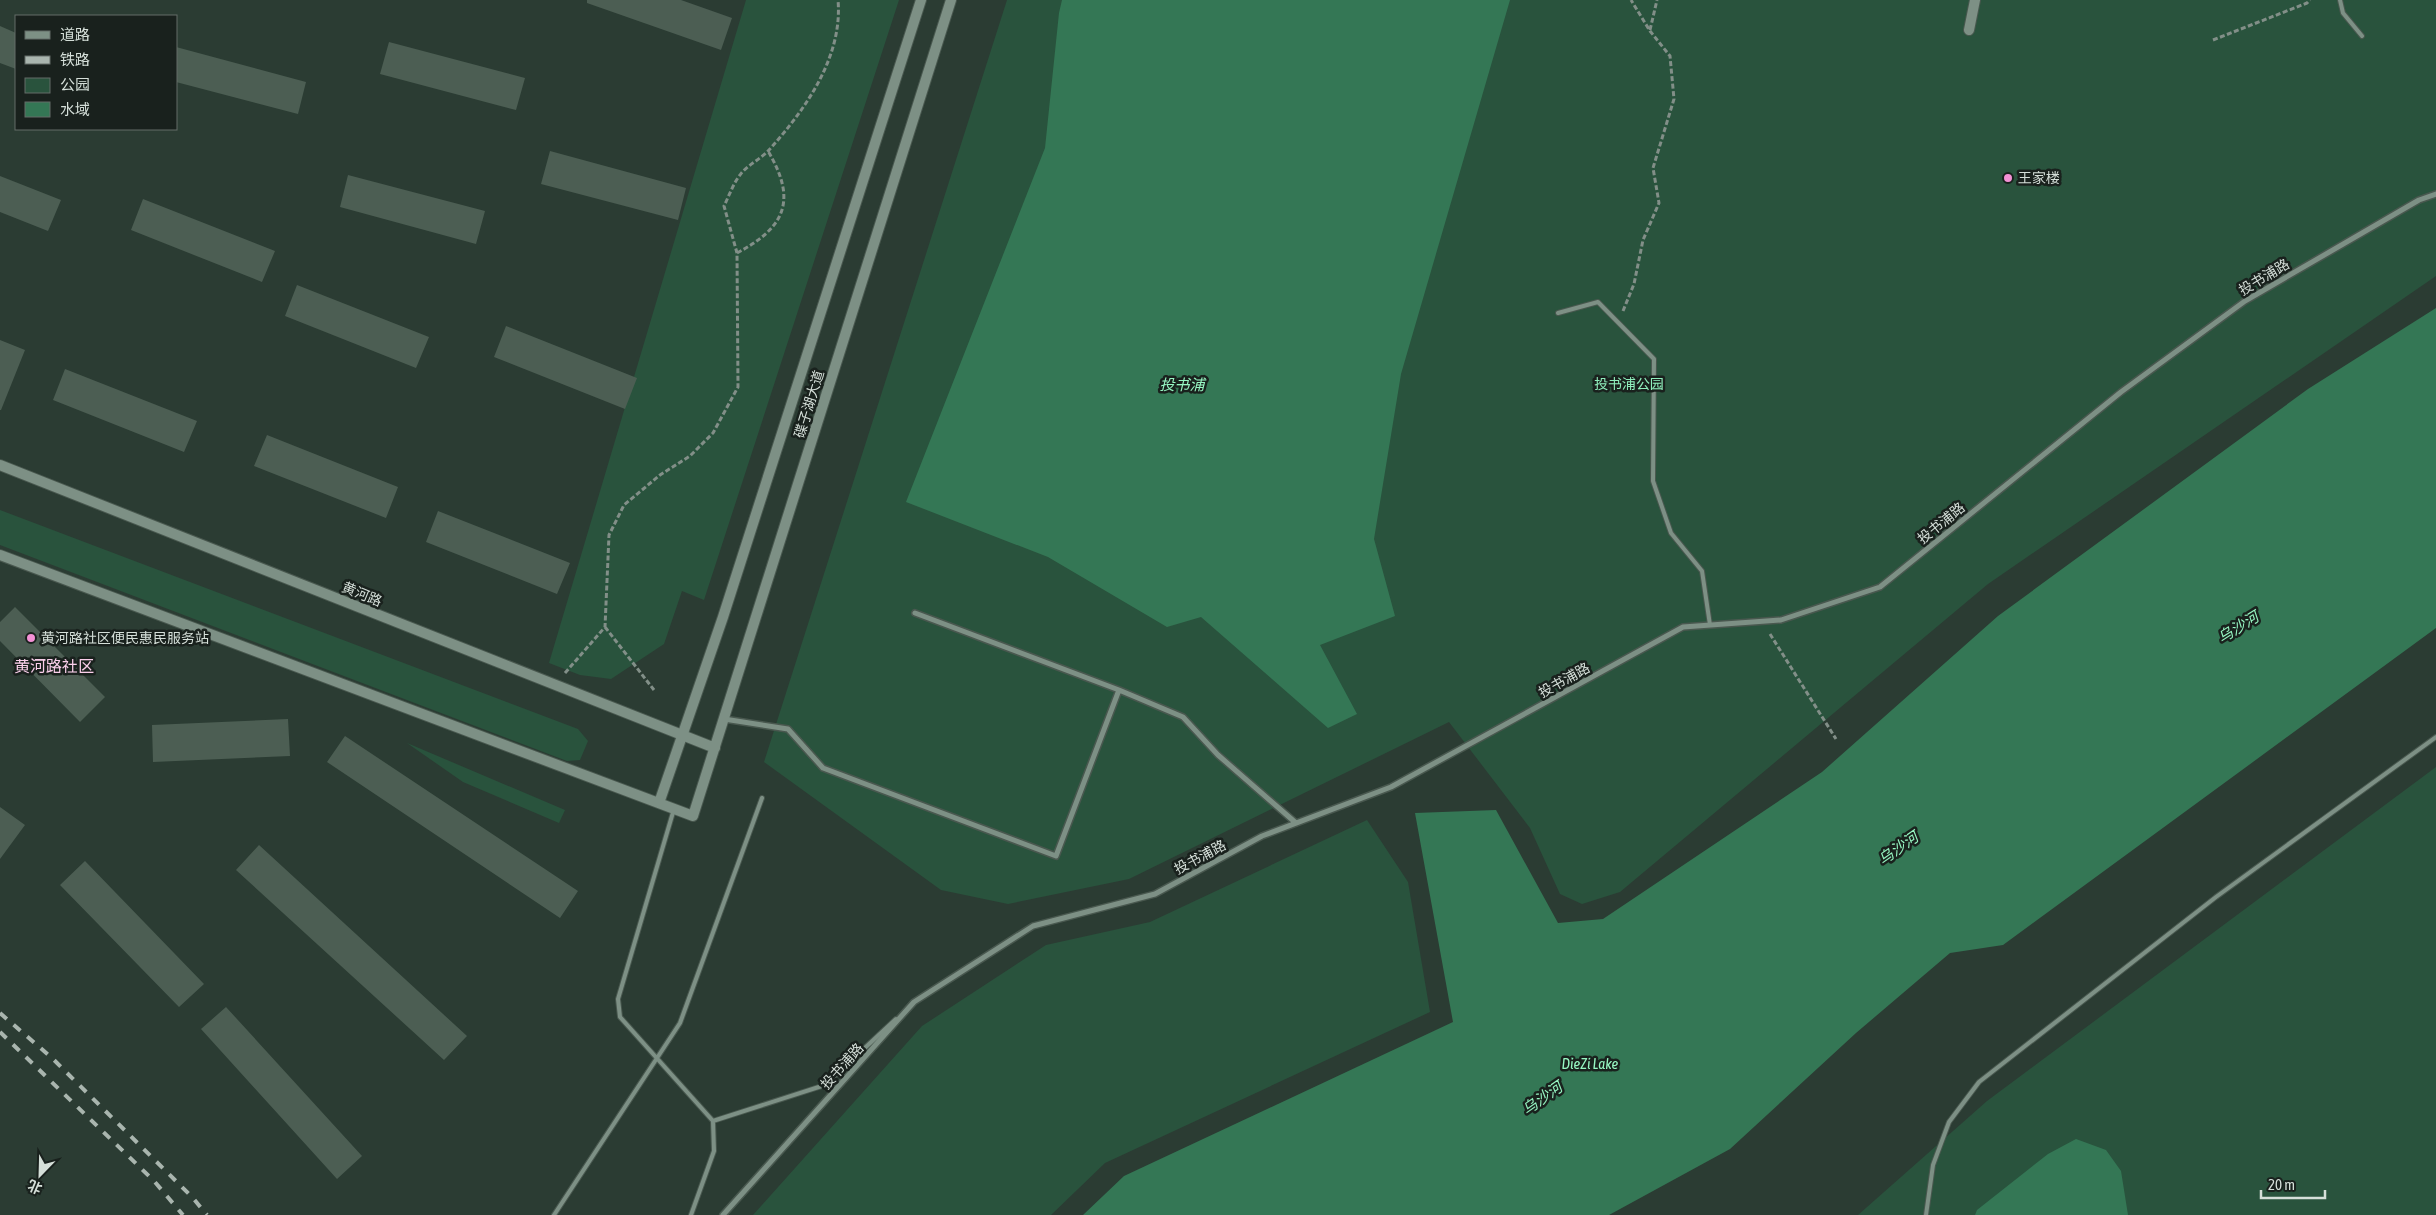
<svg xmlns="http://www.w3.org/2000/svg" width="2436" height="1215" viewBox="0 0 2436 1215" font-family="'Asap Condensed','Noto Sans SC',sans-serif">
  <rect width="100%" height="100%" fill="#2b3c33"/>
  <path fill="#29533d" d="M746 0H899L704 600 682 591 664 644 611 679 580 675 549 663Z
    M1007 0H2436V276L1988 584 1620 892 1582 904 1560 894 1530 828 1449 722 1129 879 1008 904 941 890 764 762Z
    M0 510 578 729 588 741 580 760 567 761 0 545Z
    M407 743 565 810 559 823 463 782Z
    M2436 767V1215H1858L1987 1101Z
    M1367 820 1408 882 1430 1012 1105 1163 1051 1215H753L922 1026 1046 945 1150 922Z"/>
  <path fill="#347755" d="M1062 0H1510L1401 374 1374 539 1395 616 1320 645 1357 714 1328 728 1201 617 1167 627 1048 557 906 502 1045 148 1059 13Z
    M2436 308V628L2003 945 1950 953 1856 1033 1730 1149 1609 1215H1083L1124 1176 1453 1022 1415 813 1496 810 1558 923 1603 919 1822 772 1998 616 2308 389Z
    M2076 1139 2106 1150 2121 1171 2128 1215H1975L1977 1210 2048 1154Z"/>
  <path fill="#4c5e53" d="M587 0H681L732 18 721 50 587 3Z
    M0 26 16 33V69L0 63Z
    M389 42 525 78 516 110 380 74Z
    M176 47 306 82 298 114 176 82Z
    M550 151 686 188 678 220 541 184Z
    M348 175 485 211 476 244 340 207Z
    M0 176 61 200 48 231 0 212Z
    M143 199 275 251 262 282 131 230Z
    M297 285 429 337 416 368 285 316Z
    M506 326 637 378 625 409 494 357Z
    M0 340 25 350 1 410H0Z
    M65 369 197 421 184 452 53 400Z
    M267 435 398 487 386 518 254 466Z
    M438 511 570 563 557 594 426 542Z
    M15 607 105 697 80 722 0 641V622Z
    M288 719 290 756 153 762 152 725Z
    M345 736 578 891 560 918 327 762Z
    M0 807 25 825 0 859Z
    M259 845 467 1036 444 1060 236 870Z
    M85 861 204 984 179 1007 60 885Z
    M226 1007 362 1156 337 1179 201 1029Z"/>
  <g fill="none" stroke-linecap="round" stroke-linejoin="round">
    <g stroke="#49584f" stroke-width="6">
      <path id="service" d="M2340 0 2343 13 2362 36
        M1558 313 1598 302 1654 359 1653 481 1671 533 1702 571 1710 625
        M674 809 618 999 620 1017 713 1121
        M554 1215 680 1023 762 798
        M691 1215 714 1151 713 1121 825 1085 896 1019
        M1926 1215 1933 1165 1949 1122 1979 1082 2216 897 2436 737"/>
    </g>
    <g stroke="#49584f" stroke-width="8">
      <path id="minor" d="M915 613 1119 690 1183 717 1218 755 1296 823
        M724 719 788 729 823 768 1056 856 1119 690
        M723 1215 914 1002 1033 926 1155 894 1262 836 1391 787 1683 627 1781 620 1880 587 2121 392 2245 301 2419 200 2436 194"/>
    </g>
    <g stroke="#49584f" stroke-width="12">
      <path id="secondary" d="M1969 30 1975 0
        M0 465 715 748
        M0 555 693 816 951 0
        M659 803 723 617 921 0"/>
    </g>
    <path stroke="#828f88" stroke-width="3" stroke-dasharray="5 2.5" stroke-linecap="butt" d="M1650 30 1657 0
      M2213 40 2307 3 2310 0
      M737 253C786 227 797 200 768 151
      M1623 311 1634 284 1643 240 1659 203 1653 168 1674 99 1670 56 1650 31 1631 0
      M605 627 654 690
      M1770 634 1836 739
      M565 673 605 627 609 535 624 505 660 475 690 456 713 433 738 387 737 253 724 206C729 196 733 184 740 175 747 165 761 159 769 150 805 110 843 57 838 0"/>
    <use href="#service" stroke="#7d9085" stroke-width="4"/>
    <use href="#minor" stroke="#7d9085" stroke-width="5"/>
    <use href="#secondary" stroke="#7d9085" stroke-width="10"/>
    <path stroke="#a9b5ae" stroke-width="4" stroke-dasharray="9 9" stroke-linecap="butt" d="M0 1013 52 1058 193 1198 207 1215
      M0 1032 154 1181 183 1215"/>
  </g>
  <g fill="#f391d5" stroke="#19211d" stroke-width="2">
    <circle cx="2008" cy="178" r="5"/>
    <circle cx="31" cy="638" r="5"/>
  </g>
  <g text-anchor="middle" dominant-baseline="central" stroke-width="5" stroke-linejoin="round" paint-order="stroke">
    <g font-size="14" fill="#d5dfd9" stroke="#19211d" text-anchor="start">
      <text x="2018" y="178">王家楼</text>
      <text x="41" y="638">黄河路社区便民惠民服务站</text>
    </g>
    <g font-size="14" fill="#d5dfd9" stroke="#19211d">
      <text transform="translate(2264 277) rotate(-31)">投书浦路</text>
      <text transform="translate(809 404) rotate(-73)">碟子湖大道</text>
      <text transform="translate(1941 523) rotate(-39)">投书浦路</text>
      <text transform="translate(362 594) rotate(22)">黄河路</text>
      <text transform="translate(1564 680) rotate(-29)">投书浦路</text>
      <text transform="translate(1200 857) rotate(-28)">投书浦路</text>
      <text transform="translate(842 1066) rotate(-48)">投书浦路</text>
    </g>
    <g font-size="14" fill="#8fefbc" stroke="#19211d">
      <text x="1629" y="384">投书浦公园</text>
    </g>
    <g font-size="15" font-style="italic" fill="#97f7c3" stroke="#19211d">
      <text x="1182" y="384">投书浦</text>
      <text transform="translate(2238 627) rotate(-32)">乌沙河</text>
      <text transform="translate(1898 848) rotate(-35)">乌沙河</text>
      <text x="1590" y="1063">DieZi Lake</text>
      <text transform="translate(1542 1098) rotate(-35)">乌沙河</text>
    </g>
    <g font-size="16" fill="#facfeb" stroke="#19211d">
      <text x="54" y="666">黄河路社区</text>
    </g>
  </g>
  <rect x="15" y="15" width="162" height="115" fill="#19211d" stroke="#646d68"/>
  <rect x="25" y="31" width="25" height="8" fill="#7d9085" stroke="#646d68"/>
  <text x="60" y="40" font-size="15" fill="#d5dfd9">道路</text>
  <rect x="25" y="56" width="25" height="8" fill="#a9b5ae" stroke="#646d68"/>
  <text x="60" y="65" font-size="15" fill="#d5dfd9">铁路</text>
  <rect x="25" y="78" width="25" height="15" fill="#29533d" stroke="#646d68"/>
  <text x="60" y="90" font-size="15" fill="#d5dfd9">公园</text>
  <rect x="25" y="102" width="25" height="15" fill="#347755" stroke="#646d68"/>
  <text x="60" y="115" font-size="15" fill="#d5dfd9">水域</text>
  <g transform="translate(40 1175) rotate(203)" stroke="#19211d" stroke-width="4" paint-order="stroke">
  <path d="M0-4L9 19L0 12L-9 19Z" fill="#d5dfd9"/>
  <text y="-8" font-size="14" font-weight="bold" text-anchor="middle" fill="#d5dfd9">北</text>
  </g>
  <path d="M2261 1190v8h64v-8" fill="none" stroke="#d5dfd9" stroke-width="2.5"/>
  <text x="2268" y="1190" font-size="15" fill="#d5dfd9" stroke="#19211d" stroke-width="4" paint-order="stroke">20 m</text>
</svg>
